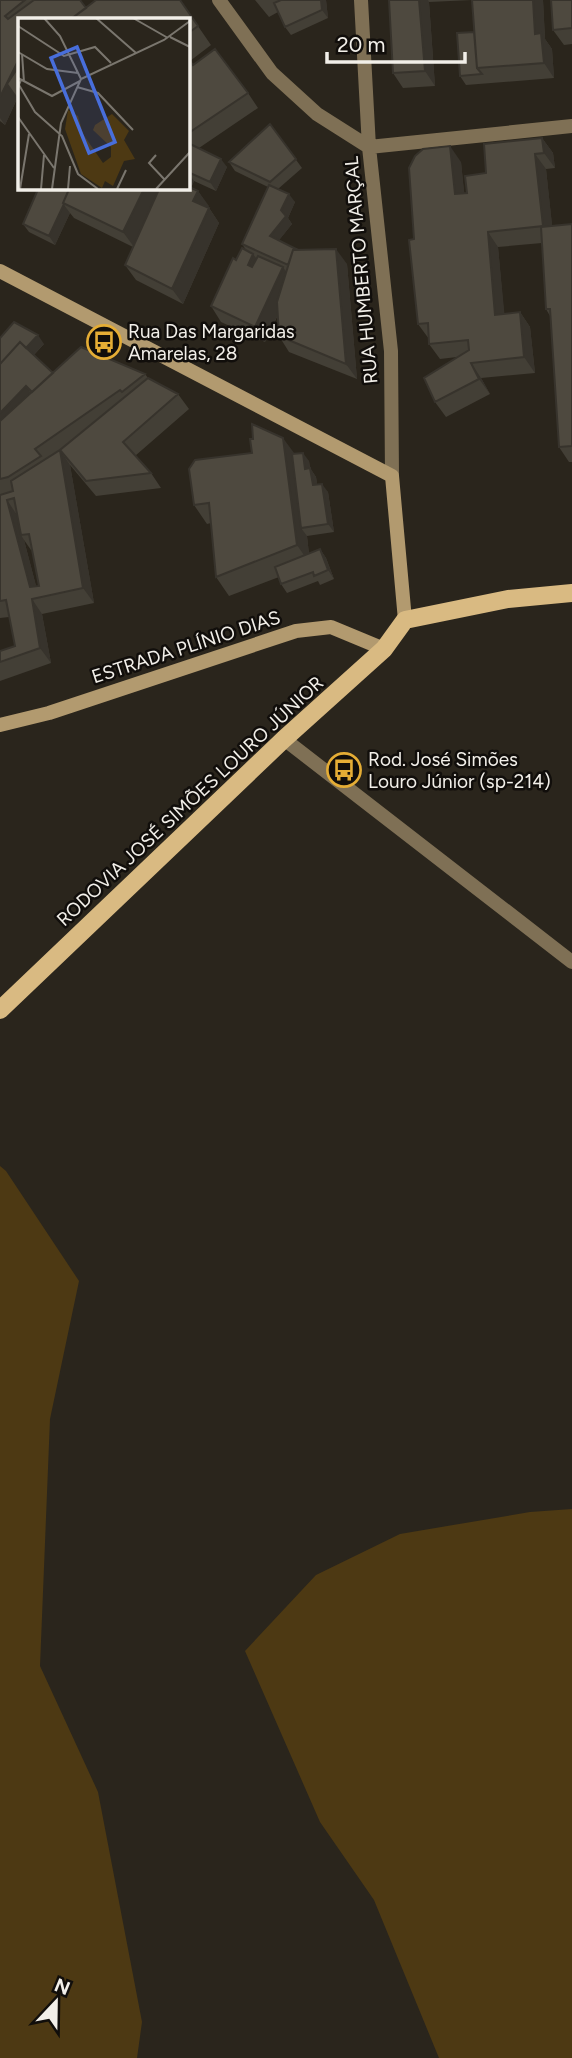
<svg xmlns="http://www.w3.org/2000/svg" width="572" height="2058" viewBox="0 0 572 2058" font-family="Figtree,sans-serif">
  <rect width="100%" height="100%" fill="#2a251c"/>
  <path fill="#4d3913" d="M0 1166 6 1171 79 1281 50 1419 40 1666 98 1792 142 2022 137 2058H0Z
    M572 1509V2058H439L374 1900 320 1822 245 1651 316 1575 400 1534 530 1512Z"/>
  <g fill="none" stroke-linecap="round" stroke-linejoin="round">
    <path stroke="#7f7055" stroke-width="14" d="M284 739 572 962"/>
    <path stroke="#7f7055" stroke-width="14" d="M219 0 272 73 317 114 369 147 572 126
      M361 0 369 147 391 351 392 476"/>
    <path stroke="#b29a6f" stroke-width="14" d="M0 271 392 476 405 620
      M0 725 49 713 296 631 331 627 384 649"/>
    <path stroke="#d9ba82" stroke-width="18" d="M0 1010 284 739 384 649 405 620 508 599 572 593"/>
  </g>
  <path fill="#433f36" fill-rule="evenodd" d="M0 0H80L86 8 180 0 211 45 190 61 193 64 248 93 258 108 199 148 227 167 216 191 194 181 191 188 198 191 219 223 183 304 136 280 125 265 133 247 74 218 70 213 55 245 29 232 23 224 39 187H187V19H19V102L17 99 5 125 0 121Z
    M255 0H326L328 18 291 35 285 27 278 12 269 17Z
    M389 0H543L545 39 552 49 554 78 466 85 460 76 474 32 472 0 429 2 435 86 403 88 393 73Z
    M572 0V44L564 45 553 30Z
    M270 124 302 168 278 189 295 202 288 218 292 224 279 240 298 250 347 264 357 379 289 352 279 336 278 315 265 342 221 322 211 306 236 260 246 250 242 244 268 187 235 171 229 162Z
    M542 138 553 153 555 168 546 169 552 226 572 224V462H569L559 447 550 316 546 309 542 243 498 247 504 314 520 312 530 327 535 373 481 378 490 394 446 417 435 402 457 357 440 359 429 344V339L418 324 414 239 461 162 464 193H467L486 173Z
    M0 338 44 344 34 355 53 373 145 374 148 378 178 394 189 409 135 456 151 473 161 488 96 496 70 465 94 603 42 614 51 663 0 681V651L15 646 9 617 0 618ZM24 540 31 550H32L39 586H36Z
    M294 454 309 461 310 468 316 477 317 484 328 492 334 532 307 536 309 554 320 549 326 558 334 579 320 585 318 581 287 593 281 584 279 577 229 596 216 577 211 523 207 524 194 505Z"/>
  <path fill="#37332c" d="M321 0H326L328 18 322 10Z
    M419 0H428L429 2 435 86 425 71Z
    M533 0H543L545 39 552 49 554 78 544 63 535 34Z
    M18 61 19 63V94L5 125 0 118V97Z
    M542 138 553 153 555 168 544 153Z
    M450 146 461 162 466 209 455 194Z
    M535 154 546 169 554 242 543 226Z
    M221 159 227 167 216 191 210 182Z
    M188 172 194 181 188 193 187 187Z
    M145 187H162L134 247 123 232Z
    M198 191 209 206 204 217 193 201Z
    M289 194 295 202 288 218 292 224 276 244 270 236Z
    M64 205 70 213 55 245 49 236Z
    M209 208 219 223 183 304 172 289Z
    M488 232 498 247 506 330 495 315Z
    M336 249 347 264 357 379 346 364Z
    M253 254 264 269 258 281 248 265Z
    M283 267 293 282 265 342 255 327Z
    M520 312 530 327 535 373 524 357Z
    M38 335 44 344 5 385 0 375Z
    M471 363 481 378 490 394 479 379Z
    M26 386 36 401 0 439V413Z
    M283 438 297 457 301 528 307 536 310 564 297 545Z
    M60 450 70 465 94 603 83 588Z
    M303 453 309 461 311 477 305 469Z
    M310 468 316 477 319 493 313 485Z
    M322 484 328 492 334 532 328 524Z
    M7 500 17 515 21 535 24 540 39 597 30 587Z
    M320 549 326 558 334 579 328 570Z
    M32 599 42 614 51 663 40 648Z"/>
  <path fill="#4e493f" stroke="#37332c" stroke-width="2" fill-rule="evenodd" d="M0 0H25L5 16 8 19 34 0H80L86 8 71 19H19V59L0 97Z
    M96 0H180L198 26 187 34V19H71Z
    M281 0H321L322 10 285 27 274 3Z
    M389 0H419L425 71 393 73Z
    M472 0H533L535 34 541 33 544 63 477 68Z
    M551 0H572V28L553 30Z
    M474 32 477 68 482 74 460 76 457 33Z
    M215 49 248 93 187 134V57L193 65Z
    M19 66V101L7 84Z
    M270 124 296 159 270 182 229 162Z
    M542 138 544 153 535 154 543 226 488 232 495 315 520 312 524 357 471 363 479 379 435 402 424 378 469 350 468 340 429 344 428 323 418 324 409 240 414 239 409 168 415 156 423 149 450 146 455 194 467 193 465 176 486 173 484 144Z
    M188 143 221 159 210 182 188 172 187 174Z
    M269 185 289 194 281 210 286 216 270 236 298 250H293L288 265 242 244Z
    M187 186 198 191 193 201 209 208 172 289 125 265 160 187H187Z
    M39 187H70L63 203 64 204 49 236 23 224Z
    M70 187H145L123 232 63 203Z
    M572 224V446L559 447 550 309H546L541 227Z
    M242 248 253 254 248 265 252 267 258 256 283 267 255 327 211 306 233 258 236 260Z
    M336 249 346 364 279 336 277 302 293 250Z
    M14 322 38 335 26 348 20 342 0 364V338Z
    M20 342 53 373 32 392 26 386 0 413V364Z
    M81 347 145 374 122 392 120 390 35 449 41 456 8 477 0 479V421Z
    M148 378 178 394 123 442 151 473 86 481 60 450Z
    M252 424 283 438 297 545 216 577 209 503 194 505 189 469 195 460 252 453 250 439H253Z
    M60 450 83 588 32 599 40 648 0 662V651L15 646 6 600 0 601V495L13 491 11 481ZM14 498 21 535 29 534 39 586 30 587 7 500Z
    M303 453 305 469 310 468 313 485 322 484 328 524 301 528 292 454Z
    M320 549 328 570 314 576 313 572 281 584 275 567Z"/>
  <defs>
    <g id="bus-ring" transform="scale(1.75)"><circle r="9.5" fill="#110e0b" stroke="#e5ad35" stroke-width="1.5"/><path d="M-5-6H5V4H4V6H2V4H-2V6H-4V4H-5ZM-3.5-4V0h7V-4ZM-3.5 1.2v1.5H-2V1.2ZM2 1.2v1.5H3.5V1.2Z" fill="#e5ad35"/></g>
  </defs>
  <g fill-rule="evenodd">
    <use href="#bus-ring" x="104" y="342"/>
    <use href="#bus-ring" x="344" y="770"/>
  </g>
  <g text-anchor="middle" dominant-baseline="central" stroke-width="5" stroke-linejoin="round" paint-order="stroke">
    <g font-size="19" fill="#f2efe9" stroke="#110e0b">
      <text transform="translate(361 270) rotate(-95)">RUA HUMBERTO MARÇAL</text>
      <text transform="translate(186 647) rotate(-18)">ESTRADA PLÍNIO DIAS</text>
      <text transform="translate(190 801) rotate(-43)">RODOVIA JOSÉ SIMÕES LOURO JÚNIOR</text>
    </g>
    <g font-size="19" fill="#f2efe9" stroke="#110e0b" text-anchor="start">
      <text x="128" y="331">Rua Das Margaridas<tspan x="128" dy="22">Amarelas, 28</tspan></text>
      <text x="368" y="759">Rod. José Simões<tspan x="368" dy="22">Louro Júnior (sp-214)</tspan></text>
    </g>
  </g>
  <g transform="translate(18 18)">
    <rect width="172" height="172" fill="#2a251c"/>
    <path d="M50 92 60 98 65 116 85 145 93 139V129L75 112 77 107 94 96 111 113 106 122 117 141 106 143 95 168 87 163 84 170 63 156 47 111Z" fill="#4d3913"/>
    <path fill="none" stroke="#7a766e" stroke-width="2" d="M26 0 42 18 63 61M78 0 118 35M115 0 150 20M0 8 46 38 77 29 93 45M152 19 172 29M0 34 29 51 60 55M4 36 6 64M0 60 34 78 62 63M3 62 1 67 17 94 44 118 60 156 80 171M59 69 80 75 115 112M0 99 36 150M138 137 131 145 147 162M2 171 11 116M23 171 26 137M34 171 43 105 63 61 146 22 172 3M50 171 52 148M99 171 108 152M138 171 172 134"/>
    <path fill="#486edb" fill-opacity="0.15" stroke="#486edb" stroke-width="3.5" d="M59 29 97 124 71 135 33 40Z"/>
    <rect width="172" height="172" fill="none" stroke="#f2efe9" stroke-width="3.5"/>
  </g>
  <g transform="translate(56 2002) rotate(22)" stroke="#110e0b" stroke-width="5" paint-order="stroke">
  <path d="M0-5L12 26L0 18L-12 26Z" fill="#f2efe9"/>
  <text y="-10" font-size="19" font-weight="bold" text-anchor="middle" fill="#f2efe9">N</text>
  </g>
  <path d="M327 52v10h138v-10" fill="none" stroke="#f2efe9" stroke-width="3.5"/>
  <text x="337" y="52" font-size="21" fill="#f2efe9" stroke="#110e0b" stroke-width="5" paint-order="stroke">20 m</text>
</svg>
